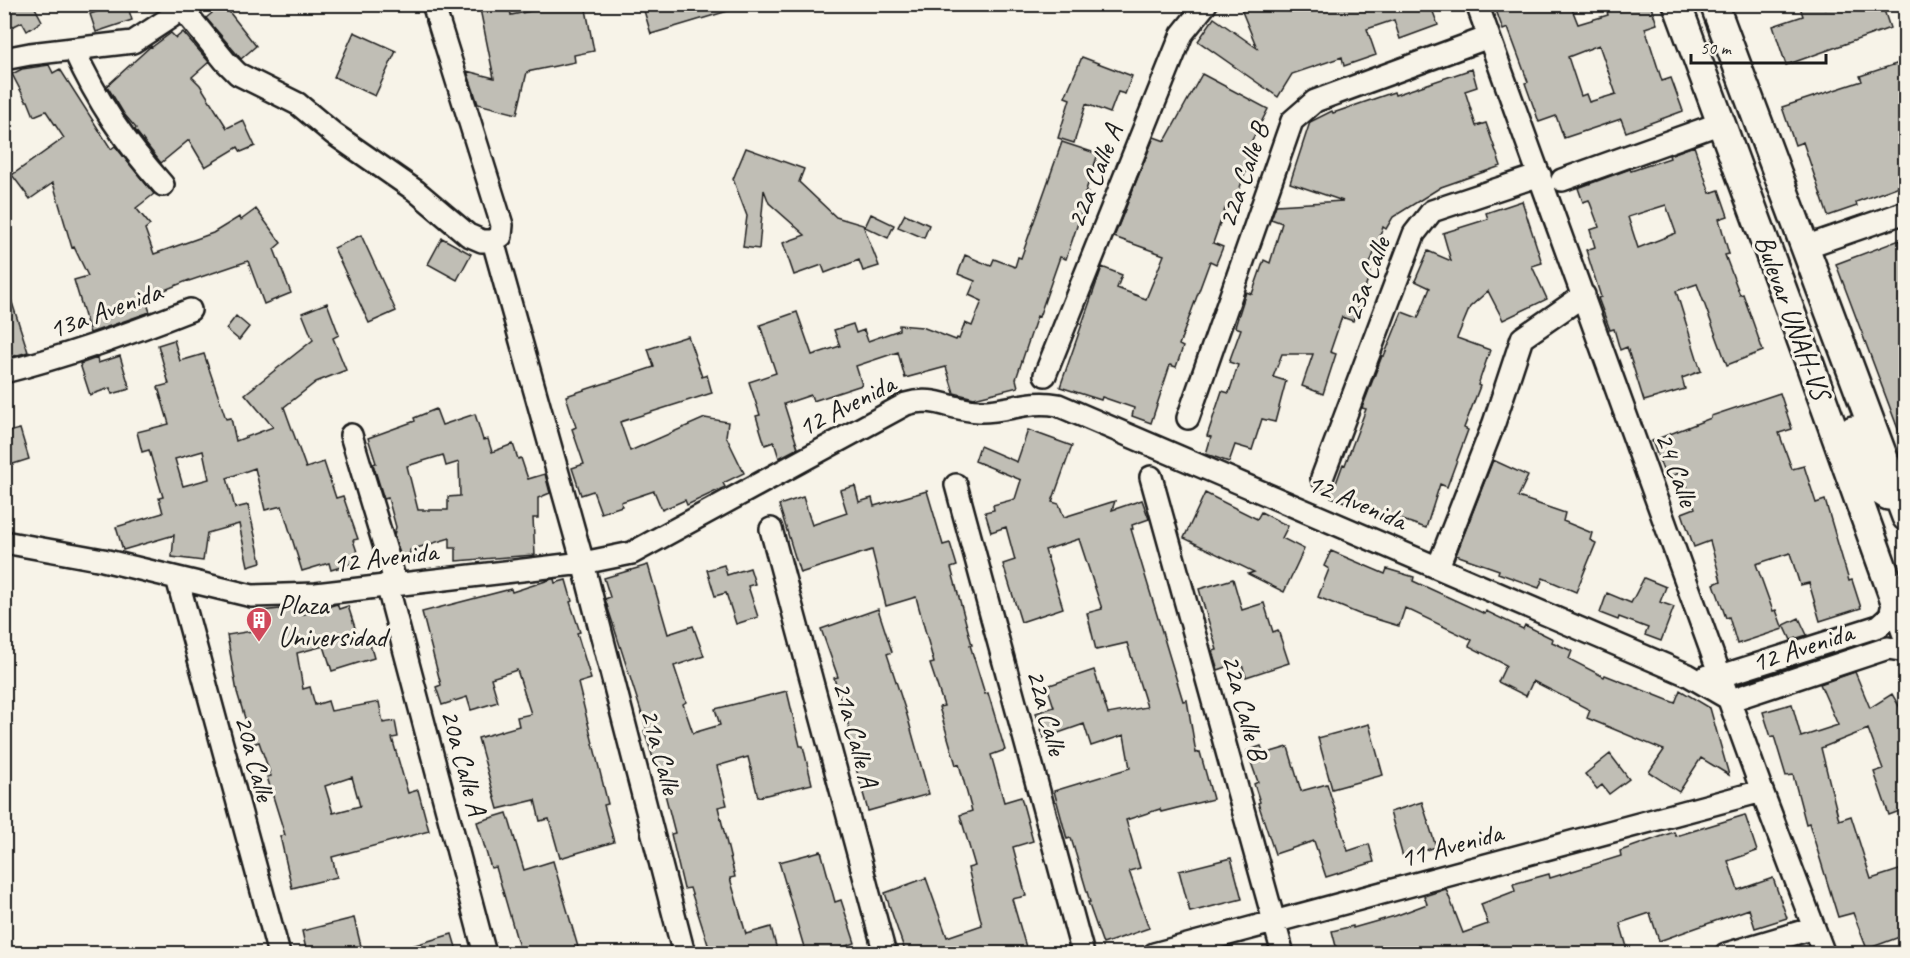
<svg xmlns="http://www.w3.org/2000/svg" width="1910" height="958" viewBox="0 0 1910 958" font-family="Caveat,sans-serif">
  <rect width="100%" height="100%" fill="#f7f3e8"/>
  <filter id="ink" filterUnits="userSpaceOnUse"><feTurbulence type="fractalNoise" baseFrequency=".0167" numOctaves="2"/><feDisplacementMap in="SourceGraphic" scale="12" xChannelSelector="R" yChannelSelector="G"/><feConvolveMatrix kernelMatrix="1 2 1 2 8 2 1 2 1" color-interpolation-filters="sRGB"/></filter>
  <g filter="url(#ink)">
    <path fill="#c0beb5" stroke="#1c1c1c" stroke-width="1.5" fill-rule="evenodd" d="M4 4H33L42 21 27 31 22 22 4 31Z
      M121 4H127L132 20 96 32 90 14Z
      M223 4 256 46 241 59 206 18Z
      M479 4H509L511 15 565 4H585L594 51 574 55 575 62 527 72 517 114 478 104 467 71 494 78Z
      M642 4H738V8L651 34Z
      M1239 4H1430L1438 25 1400 39 1394 20 1367 29 1376 55 1344 66 1342 57 1292 74 1278 97 1198 41 1214 18 1257 48Z
      M1513 4H1570L1578 24 1608 15 1605 4H1650L1657 24 1645 28 1662 81 1671 78 1683 111 1626 132 1621 119 1564 138 1556 116 1539 122 1525 83 1528 82 1508 28 1503 30 1496 10ZM1599 45 1616 94 1589 102 1586 94 1581 96 1568 57Z
      M1799 4H1823L1825 9 1838 4H1882L1890 28 1786 65 1773 26 1803 16Z
      M183 32 209 62 192 77 200 85 227 128 243 120 255 146 241 152 238 147 205 167 189 140 161 163 135 130 136 128 124 114 107 86 151 46 152 47 171 33 176 38Z
      M354 32 396 51 375 96 334 77Z
      M1082 57 1132 76 1125 94 1118 92 1110 113 1086 104 1074 143 1058 138 1070 99 1065 97Z
      M1905 61V184L1856 202 1857 206 1828 216 1803 142 1795 145 1782 107 1862 81 1860 76Z
      M49 65 53 73 60 69 111 149 115 146 154 194 136 208 150 225 145 229 154 254 213 233 239 217 241 220 256 209 281 243 274 249 291 293 264 304 248 261 189 281V280L145 298 150 312 90 333 74 280 88 276 74 247 72 248 53 183 30 199 12 175 64 138 46 111 34 116 28 101H26L12 74 22 69Z
      M1472 69 1477 87 1465 91 1476 126 1486 123 1501 166 1441 187 1393 217 1386 229 1383 227 1369 267 1372 268 1353 321 1342 317 1330 352 1336 354 1323 394 1302 386 1313 354H1282L1273 377 1286 381 1275 422 1262 419 1252 450 1235 445 1229 462 1206 454 1211 437 1207 436 1222 391 1229 393 1238 365 1229 362 1241 329 1235 327 1246 292 1252 294 1264 260 1270 263 1282 223 1271 219 1276 205 1343 201 1290 183 1310 122 1332 111 1333 113 1394 92 1395 95Z
      M1202 74 1268 109 1251 142 1256 144 1232 209 1226 206 1213 243 1223 247 1216 264 1210 261 1179 345 1183 347 1176 367 1170 365 1151 423 1132 416 1134 408 1102 397 1101 400 1060 387 1102 267 1122 275 1117 288 1146 299 1164 255 1114 237 1154 137 1165 141Z
      M1062 142 1098 154 1085 193H1088L1066 259 1060 257 1039 317 1037 316 1016 379 1018 387 974 398 954 393 946 367 905 378 898 352 856 366 862 385 813 401 811 395 784 404 798 448 779 458 774 442 765 445 756 416 760 415 749 382 776 373 760 325 797 312 812 355 840 346 834 330 853 324 856 333 864 330 868 341 899 330V325L922 327 956 340 957 338 959 339 965 323 972 326 982 301 969 295 975 281 958 274 965 255 991 266 994 259 1015 267 1018 257 1021 258Z
      M1694 146 1710 193 1719 190 1728 216 1719 219 1729 254 1725 255 1740 295 1743 294 1763 351 1727 365 1697 284 1676 291 1701 371 1682 378 1685 389 1644 401 1627 347 1620 350 1614 329 1610 330 1598 298 1601 297 1586 250 1595 247 1590 230 1599 227 1589 200 1583 202 1578 188 1630 169 1631 171 1670 158 1669 155ZM1666 205 1676 233 1638 248 1628 217Z
      M746 148 804 169 799 182 836 217 863 225 879 266 863 271 859 260 825 273 822 265 794 275 783 243 805 235 769 203 764 190 759 249 743 247 747 216 733 179Z
      M1522 201 1542 263 1532 266 1547 299 1503 320 1488 291 1470 307 1457 338 1490 350 1478 385 1480 386 1464 428 1468 430 1447 487 1440 484 1426 528 1376 511 1375 513 1331 497 1343 464 1345 465 1366 409 1362 408 1382 356H1384L1402 312 1418 318 1430 288 1415 281 1428 251 1451 261 1443 233 1488 219 1486 213Z
      M871 214 894 225 888 238 865 227Z
      M905 214 929 225 924 238 898 227Z
      M361 235 396 311 369 323 334 248Z
      M442 238 471 254 457 280 428 264Z
      M1905 238V445H1904L1836 264Z
      M7 287 28 352 4 359V288Z
      M327 303 339 335 333 338 346 370 316 382 284 407 306 468 324 462 336 498 343 496 358 539 353 540 360 561 331 570 329 563 302 571 282 506 265 510 255 468 227 478 235 508 248 505 261 562 248 566 239 524 207 533 203 561 172 557 174 535 123 550 116 527 163 513 159 498 163 497 149 450 142 452 137 432 169 424 158 387 169 384 158 345 174 340 180 361 204 354 226 419 231 418 236 441 273 427 245 394 313 340 302 313ZM203 451 209 479 183 486 175 459Z
      M236 316 249 327 239 340 226 329Z
      M688 336 702 377 707 375 712 393 620 422 630 451 705 418 728 422 726 436 744 473 723 483 725 487 687 505 685 500 662 510 654 491 621 502 622 506 601 513 593 491 581 495 572 468 584 464 572 429 576 427 566 396 654 367 648 349Z
      M120 356 130 389 112 394 110 388 90 395 80 364 97 358 98 363Z
      M1780 393 1792 429 1779 433 1792 469 1804 466 1816 503 1825 500 1849 581 1852 580 1861 608 1820 621 1809 583 1800 585 1790 553 1756 564 1773 611 1776 610 1783 629 1737 644 1729 617 1726 618 1714 584 1721 581 1710 541 1694 547 1682 513 1695 508 1682 472 1666 478 1652 441 1711 418V416Z
      M436 409 442 425 475 414 483 440 488 439 492 452 513 444 518 459 521 458 528 479 545 474 550 493 538 498V518H533L535 555 456 561V548H450V538L410 550 409 561H402L394 535 396 527 388 498 384 499 373 464 376 463 368 438 415 421 414 418ZM443 455 446 466 459 462 460 496 448 497V510H418L407 466Z
      M20 429 29 459 10 465 4 447V433Z
      M1028 430 1072 446 1052 502 1059 504 1064 517 1115 501 1112 510 1142 500 1149 519 1132 525 1133 529H1131L1183 701 1187 700 1196 753 1200 752 1213 799 1161 812 1160 809 1126 820 1140 868 1129 871 1149 928 1103 944 1088 902H1090L1071 838 1067 839 1054 791 1130 768 1124 735 1091 746 1084 724 1044 738 1036 713 1054 707 1047 686 1094 670 1108 714 1147 707 1127 643 1096 650 1087 613 1102 609 1079 539 1045 550 1063 608 1021 622 1003 564 1015 560 1006 527 991 532 985 512 994 510 993 505 1015 499 1021 480 975 461 980 446 1017 462Z
      M1493 460 1528 476 1518 497 1565 513 1563 521 1592 533 1590 540 1596 543 1576 592 1543 578 1539 588 1498 573 1499 570 1456 555Z
      M855 486 859 502 872 498 874 506 927 491 943 545 950 543 957 566 951 568 972 645H970L985 694 988 693 1005 750 991 755 1004 802 1021 797 1033 841 1013 847 1026 896 1012 899 1028 954H906L885 893 926 878 947 937 982 925 968 868 975 866 960 815 972 811 959 764 956 765 939 707 944 706 930 664 934 663 916 597 886 606 872 550 800 573 779 505 803 497 812 525 847 513 840 490Z
      M1205 493 1257 519 1261 512 1288 526 1282 538 1304 549 1284 592 1248 574 1254 572 1184 538Z
      M1331 551 1385 574 1387 569 1414 577 1413 581 1485 614 1486 611 1523 629 1525 625 1553 639 1552 642 1572 651 1569 659 1604 677 1605 675 1675 703 1680 690 1710 708 1729 775 1701 758 1679 792 1649 772 1664 750 1587 718 1590 710 1533 681 1526 696 1498 682 1506 665 1469 646 1472 640 1405 608 1399 626 1359 614 1318 597 1329 569 1324 566Z
      M648 565 668 634 693 626 704 656 674 666 686 702 683 704 693 733 720 725 715 709 787 691 800 746H803L812 784 758 797 748 757 717 766 727 805 718 807 735 877 730 878 746 934 771 927 778 954H711L690 888 684 889 671 834 675 833 657 763 655 764 644 731 647 730 605 599 610 597 604 578Z
      M724 565 727 575 750 568 755 584 748 586 758 617 736 624 726 593 715 596 707 570Z
      M1644 578 1666 587 1660 602 1674 607 1661 641 1645 635 1648 628 1619 617 1618 620 1600 613 1607 593 1631 603Z
      M552 579H554L555 583 566 580 572 601 570 602 580 632 577 633 591 679 578 683 608 804 604 805 614 842 560 858 549 819 540 821 535 800 498 809 478 738 519 726 517 717 531 714 517 670 491 678 498 702 471 710 467 697 442 705 436 687 441 685 422 612 511 589 512 592Z
      M1233 579 1242 610 1264 603 1273 632 1278 630 1289 663 1246 677 1241 662 1218 670 1212 651 1217 650 1199 589Z
      M337 604 339 609 348 606 359 640 368 637 374 658 332 671 324 646 297 653 303 689 310 687 315 705 328 701 331 711 379 702 383 723 395 721 398 737 392 738 408 793 418 790 429 831 332 857 337 877 292 888 280 836 285 835 267 777 271 776 259 742 253 744 247 725 237 692 227 635 264 629 261 611 299 607 301 615ZM352 777 360 806 333 813 325 786Z
      M878 609 892 652 887 654 907 715 929 794 868 811 846 732 850 731 834 678 838 677 821 629Z
      M1799 618 1807 635 1791 640 1784 625Z
      M1855 672 1870 708 1892 694 1905 716V809L1889 815 1874 772 1883 769 1868 729 1821 748 1839 820 1851 816 1871 879 1905 868V935L1867 949 1853 913 1838 917 1809 823 1806 824 1793 775 1786 776 1774 736 1771 737 1763 712 1792 704 1801 737 1838 725 1820 684Z
      M1369 724 1383 775 1332 789 1318 738Z
      M1261 746 1264 754 1288 747 1301 791 1327 784 1348 851 1369 844 1374 862 1326 877 1314 841 1275 854 1258 803 1260 802 1254 784 1258 782 1247 751Z
      M1610 754 1629 779 1609 794 1602 785 1597 789 1585 774Z
      M1422 802 1436 847 1403 857 1390 812Z
      M507 813 524 870 553 861 580 954H521L496 867 491 868 477 822Z
      M1745 815 1757 851 1728 861 1738 890 1773 878 1787 918 1755 928 1749 909 1659 941 1650 913 1620 923 1629 954H1490L1487 945 1463 954H1338L1332 931 1353 926V928L1395 916 1427 904 1424 896 1440 891 1446 889 1463 933 1488 924 1481 904 1515 891 1513 884 1549 874 1550 878 1621 856 1620 851 1674 832 1676 836Z
      M821 851 835 902 841 900 855 943 821 954H806L779 862Z
      M1231 858 1242 899 1190 912 1179 871Z
      M354 918 363 954H307L302 931Z
      M452 934 458 954H399L398 950Z"/>
    <g fill="none" stroke-linecap="round" stroke-linejoin="round">
      <g stroke="#1c1c1c" stroke-width="26">
        <path id="minor" d="M1477 4 1762 791 1824 954
          M181 7 225 61 238 74 298 104 334 134 416 191 468 235 482 241H493L501 236 502 225 433 4
          M74 50C98 103 125 142 163 185
          M4 59 30 54 133 42 171 17 182 4
          M1562 180 1721 123
          M493 241 583 563 684 954
          M1805 247 1906 212
          M4 372C68 356 129 334 190 310
          M1045 375 1182 34 1206 4
          M1188 418 1292 121 1315 101 1489 37
          M351 435 396 584
          M1151 477 1283 954
          M1322 478 1414 234 1432 211 1540 175
          M956 485 1083 954
          M771 529 885 954
          M4 542 103 560 252 596 316 594 583 563 632 553 906 404C934 395 951 410 979 411 1007 412 1029 399 1058 405L1688 675 1731 700 1888 648 1906 651
          M1438 567 1494 423 1522 338 1584 295
          M177 578 279 954
          M387 584 485 954
          M1707 676H1721L1879 626 1890 616 1894 600
          M1154 954 1762 791
          M1726 954 1814 928"/>
      </g>
      <g stroke="#1c1c1c" stroke-width="32">
        <path id="major" d="M1677 4 1798 331 1906 632
          M1714 4 1906 517
          M1853 430C1861 453 1866 484 1888 496L1897 493"/>
      </g>
      <use href="#minor" stroke="#f7f3e8" stroke-width="21"/>
      <use href="#major" stroke="#f7f3e8" stroke-width="27"/>
    </g>
  </g>
  <defs>
    <g id="building-pin" transform="scale(1.35)"><path d="M0 17L-7.5 6A9.5 9.5 0 1 1 7.5 6Z" fill="#d1495b" stroke="#f7f3e8"/><path d="M-4-6H4V6H1V3H-1V6H-4ZM-2.5-4.3h1.7v1.8h-1.7ZM.8-4.3h1.7v1.8H.8ZM-2.5-1h1.7V.8h-1.7ZM.8-1h1.7V.8H.8Z" fill="#fff"/></g>
  </defs>
  <g fill-rule="evenodd">
    <use href="#building-pin" x="259" y="620"/>
  </g>
  <g text-anchor="middle" dominant-baseline="central" stroke-width="6" stroke-linejoin="round" paint-order="stroke">
    <g font-size="28" fill="#1c1c1c" stroke="#f7f3e8">
      <text transform="translate(1243 175) rotate(-71)">22a Calle B</text>
      <text transform="translate(1094 176) rotate(-68)">22a Calle A</text>
      <text transform="translate(1366 279) rotate(-69)">23a Calle</text>
      <text transform="translate(105 310) rotate(-20)">13a Avenida</text>
      <text transform="translate(1793 317) rotate(70)">Bulevar UNAH-VS</text>
      <text transform="translate(846 405) rotate(-27)">12 Avenida</text>
      <text transform="translate(1677 469) rotate(70)">24 Calle</text>
      <text transform="translate(1357 501) rotate(23)">12 Avenida</text>
      <text transform="translate(385 557) rotate(-7)">12 Avenida</text>
      <text transform="translate(1802 647) rotate(-18)">12 Avenida</text>
      <text transform="translate(1245 707) rotate(75)">22a Calle B</text>
      <text transform="translate(1047 712) rotate(75)">22a Calle</text>
      <text transform="translate(856 734) rotate(75)">21a Calle A</text>
      <text transform="translate(661 751) rotate(75)">21a Calle</text>
      <text transform="translate(255 758) rotate(75)">20a Calle</text>
      <text transform="translate(464 762) rotate(75)">20a Calle A</text>
      <text transform="translate(1451 845) rotate(-15)">11 Avenida</text>
    </g>
    <g font-size="28" fill="#1c1c1c" stroke="#f7f3e8" text-anchor="start">
      <text x="278" y="604">Plaza<tspan x="278" dy="32">Universidad</tspan></text>
    </g>
  </g>
  <rect width="1910" height="958" fill="none" stroke="#f7f3e8" stroke-width="24"/>
  <rect x="12" y="12" width="1886" height="934" fill="none" stroke="#1c1c1c" stroke-width="2" filter="url(#ink)"/>
  <path d="M1691 54v9h135v-9" fill="none" stroke="#1c1c1c" stroke-width="3"/>
  <text x="1700" y="54" font-size="18" fill="#1c1c1c" stroke="#f7f3e8" stroke-width="4.5" paint-order="stroke">50 m</text>
</svg>
